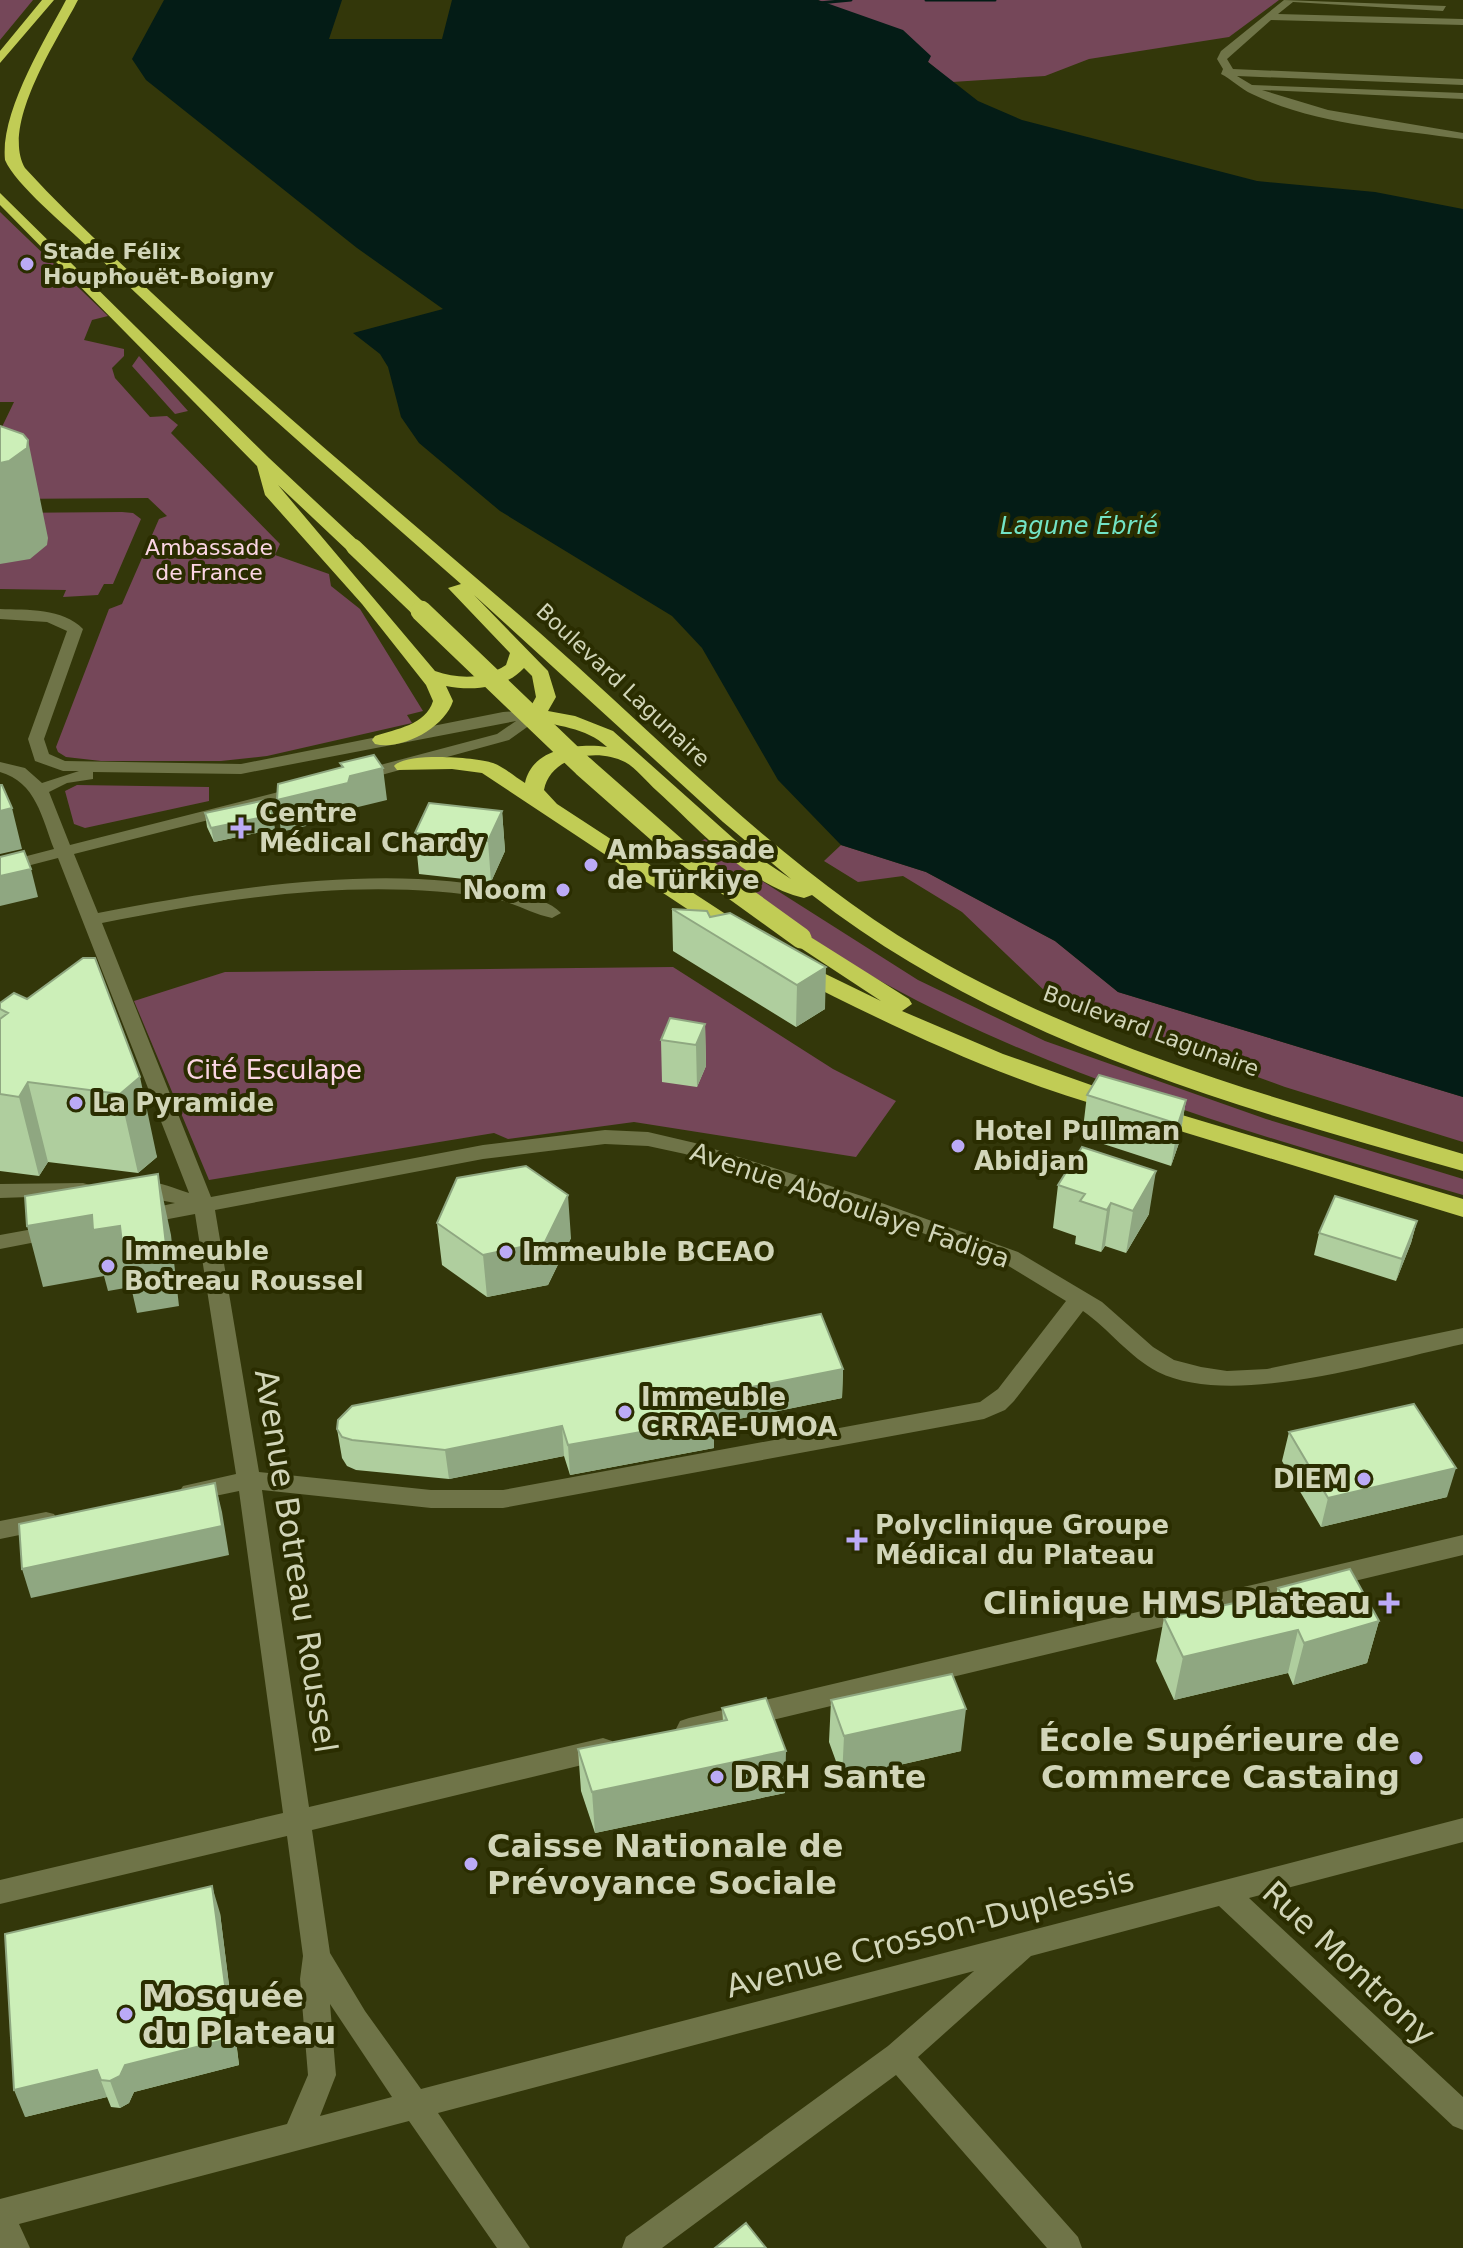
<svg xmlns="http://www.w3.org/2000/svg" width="1463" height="2248" viewBox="0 0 1463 2248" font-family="'DejaVu Sans',sans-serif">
  <rect width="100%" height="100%" fill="#33370a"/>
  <path fill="#754759" d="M0 0H33L0 40Z
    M818 0H1279L1229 37 1089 59 1045 76 952 82 928 62Z
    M0 212 108 316 92 320 84 340 124 349V356L112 368 115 378 150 417 167 416 178 425 171 433 280 544 275 555 329 574 331 586 360 609 423 711 407 715 412 723 267 756 221 761H101L66 757 58 752 56 747 109 609 122 604 159 519 167 516 148 498 0 499 1 429 14 402H0Z
    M139 356 188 411 175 414 132 366Z
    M122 512 133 513 141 519 113 584H104L98 595 63 597 66 590 0 589V513Z
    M77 785 209 787V801L85 828 74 824 65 791Z
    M705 839 754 876 918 980 1045 1041 1266 1119 1463 1179V1195C1268 1138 1062 1081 884 983 814 945 753 895 692 845Z
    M841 845 926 872 1055 941 1118 992 1463 1097V1142L1285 1087 1106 1022 1048 994 962 912 903 876 858 882 824 861Z
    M673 967 833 1069 896 1101 856 1157 634 1122 508 1139 494 1133 209 1180 134 1001 225 972Z"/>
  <path fill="#041c16" d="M164 0H342L329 39H442L452 0H818L903 30 931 56 928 62 978 101 1022 120 1257 181 1375 192 1463 209V1097L1118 992 1055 941 926 872 841 845 778 780 702 648 672 616 500 511 419 443 401 417 388 367 380 354 353 333 443 309 357 248 146 80 132 59Z"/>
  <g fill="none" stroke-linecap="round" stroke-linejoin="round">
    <path stroke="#041c16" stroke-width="3" d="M926 0H995
      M819 3 851 0"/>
    <path fill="#6f7448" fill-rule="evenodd" d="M1284 0 1446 6 1443 11 1293 2 1278 14 1463 19V25L1271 20 1227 59 1233 69 1463 79V85L1237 76 1252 85 1463 93V99L1262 90 1328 110 1463 133V139C1394 129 1316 125 1252 94 1241 89 1231 79 1221 74L1223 69 1217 59 1221 51Z
      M0 609C27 610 63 608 83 629L44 739 49 754 65 761 241 764 503 712 536 710 544 715 509 740 356 782 348 777 350 773 497 734 516 721 241 774 93 772V779L67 783 49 792 70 845 302 786 310 791 308 795 74 854 98 913C222 889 393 860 517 893 532 897 551 902 561 913L552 918C532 914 515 903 495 899 366 876 228 898 102 923L211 1197 483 1145 605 1130 648 1132 695 1143 865 1197 1018 1252 1102 1302 1153 1347 1174 1360 1201 1367 1227 1371 1267 1369 1463 1328V1344C1383 1361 1233 1409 1158 1372 1129 1357 1109 1329 1083 1311L1014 1401 1005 1410 984 1419 503 1508H431L262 1490 309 1807 603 1738 612 1741 616 1749 612 1757 603 1760 312 1830 330 1953 365 2011 421 2089 1463 1818V1842L1249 1898 1463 2097V2130L1453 2126 1219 1906 1031 1956 918 2057 1078 2237 1082 2248H1047L896 2075 662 2248H622L626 2237 888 2046 974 1971 438 2113 530 2248H497L409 2121 19 2224 30 2248H0V2199L287 2124 308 2075 300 1979 303 1956 287 1836 0 1904V1880L283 1813 239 1491 191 1501 183 1498 179 1492 183 1486 236 1474 195 1214 142 1224 135 1222 132 1217 135 1212 175 1203 128 1194 125 1189C138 1172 172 1188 189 1193L58 858 0 873V863L54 849C42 818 36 782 0 772V762L25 768 42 783 79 771H63L35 761 28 739 67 631 47 622 0 619ZM605 1144 648 1146 685 1154 851 1207 1002 1262 1066 1301 998 1389 980 1402 503 1490H431L259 1472 215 1210 483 1159ZM330 2004 392 2097 320 2116 336 2075Z
      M83 1183 90 1185 93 1190 90 1195 0 1198V1184Z
      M55 1225 65 1232 62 1237 0 1249V1235Z
      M46 1512 54 1514 58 1521 54 1528 0 1539V1521Z
      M1463 1535V1555L689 1740 680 1737 676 1729 680 1721 689 1718Z"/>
    <path fill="#c1cc55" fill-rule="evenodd" d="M42 0H54L0 63V51Z
      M66 0H78C58 39 0 125 25 168 65 212 109 252 152 293 277 411 410 520 540 633 671 748 792 879 946 964 1108 1054 1287 1101 1463 1154V1171C1239 1108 998 1041 812 895L804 898C746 884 699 829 657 791 647 782 636 768 625 762 596 747 550 757 544 790L557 804 747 928 750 933 747 938H731L482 773 452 769 397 770 394 766C406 752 475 757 493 763 504 767 515 777 525 783 532 748 578 743 607 747 586 727 556 726 529 719L526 715 536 697 532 676 524 668C505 689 472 691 446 686L453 701C445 727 402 751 375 744L372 740 375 736C396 729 426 725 433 701L426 685 362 604 265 495 257 466 0 205V193L269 458 360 543V551H348L278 485 435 671C459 679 483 680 506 665L510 653 448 588 461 584C335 473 208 364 88 247 67 227 15 184 5 160 0 112 45 40 66 0ZM474 595 723 822 791 879 743 847 613 731 575 716 548 711 556 697 548 671Z
      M801 931 909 999 912 1004 902 1011 1003 1054 1125 1097 1129 1103 1117 1111C1003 1080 894 1027 789 974L786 969 789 964H805L881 1001 793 943 790 938 793 933Z
      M1152 1106 1463 1199V1217L1144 1120 1140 1114Z"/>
    <path stroke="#c1cc55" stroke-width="16" d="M354 547 423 613"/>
    <path stroke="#c1cc55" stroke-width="21" d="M421 611 583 766 675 847 801 938"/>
  </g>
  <path fill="#afce9e" d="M502 811 505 851 491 882 419 874 415 833Z
    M205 813 275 829 214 842 207 827Z
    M672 909 710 917 730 913 825 1009 796 1027 673 951Z
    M83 958 157 1157 138 1173 48 1162 39 1176 0 1171V1003L27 999Z
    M705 1024 706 1066 697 1087 662 1082 661 1040Z
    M1087 1095 1186 1100 1179 1143 1171 1166 1082 1137Z
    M1058 1185 1149 1214 1126 1253 1105 1246 1101 1252 1075 1244 1076 1236 1053 1228Z
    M1417 1221 1411 1243 1396 1281 1314 1255 1319 1233Z
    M437 1223 571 1238 548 1285 487 1297 442 1265Z
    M843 1369 842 1398 714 1424V1448L570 1475 564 1456 449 1479 356 1470 347 1466 342 1458 337 1429Z
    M1289 1432 1447 1497 1321 1527 1282 1461Z
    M1278 1588 1379 1621 1367 1663 1293 1685 1288 1673 1174 1700 1156 1661 1164 1618 1276 1594Z
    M831 1700 961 1751 842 1778 829 1742Z
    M722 1708 785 1793 595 1833 581 1791 578 1749 723 1721Z
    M220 1913 239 2065 134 2092 129 2103 120 2108 111 2107 107 2097 25 2117Z"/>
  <path fill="#8fa781" d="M28 440 48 538 47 545 30 559 0 564V463Z
    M383 768 387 800 354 808 352 815 281 832 277 800 350 776Z
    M12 808 22 849 0 854V811Z
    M502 811 505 851 491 882 488 841Z
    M273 815 275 829 214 842 211 828Z
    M31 869 38 897 0 906V876Z
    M826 967 825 1009 796 1027 797 985Z
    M705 1024 706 1066 697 1087 696 1045Z
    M140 1077 157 1157 138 1173 120 1094Z
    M28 1082 48 1162 39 1176 19 1097Z
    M1186 1100 1179 1143 1171 1166 1178 1124Z
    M1156 1171 1149 1214 1126 1253 1133 1211Z
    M158 1174 171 1235 179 1306 137 1313 131 1287 108 1291 104 1276 43 1287 27 1226 92 1215Z
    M568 1195 571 1238 548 1285 487 1297 483 1255Z
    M1111 1203 1105 1246 1101 1252 1107 1210Z
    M1417 1221 1411 1243 1396 1281 1402 1259Z
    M843 1369 842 1398 714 1424V1448L570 1475 568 1445 706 1396Z
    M562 1426 564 1456 449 1479 445 1450Z
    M1456 1468 1447 1497 1321 1527 1328 1498Z
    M215 1483 222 1512 229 1555 31 1598 22 1569Z
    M1379 1621 1367 1663 1293 1685 1304 1643Z
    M1298 1630 1288 1673 1174 1700 1183 1657Z
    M966 1709 961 1751 842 1778 844 1736Z
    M786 1751 785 1793 595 1833 592 1792Z
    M212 1886 220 1913 239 2065 134 2092 129 2103 120 2108 110 2081 125 2065Z
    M97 2070 107 2097 25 2117 14 2090Z"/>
  <path fill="#ccefb8" stroke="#8fa781" stroke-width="2" d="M0 426 23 434 28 440 27 448 9 461 0 463Z
    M374 755 383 768 350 776 348 783 277 800 278 784 343 767 340 763Z
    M0 785H2L12 808 0 811Z
    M266 800 273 815 211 828 205 813Z
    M429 803 502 811 488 841 415 833Z
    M24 851 31 869 0 876V857Z
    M672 909 707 911 710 917 730 913 826 967 797 985Z
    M83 958H95L140 1077 120 1094 28 1082 19 1097 0 1094V1019L8 1013 0 1009V1003L14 993 27 999Z
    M670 1018 705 1024 696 1045 661 1040Z
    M1099 1075 1186 1100 1178 1124 1087 1095Z
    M1082 1147 1156 1171 1133 1211 1111 1203 1107 1210 1080 1201 1085 1194 1058 1185Z
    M526 1166 568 1195 545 1242 483 1255 437 1223 457 1178Z
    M158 1174 166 1245 123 1252 120 1226 93 1230 92 1215 27 1226 25 1196Z
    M1335 1196 1417 1221 1402 1259 1319 1233Z
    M821 1314 843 1369 706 1396 714 1419 568 1445 562 1426 445 1450 352 1440 342 1437 337 1429 338 1420 352 1406Z
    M1414 1404 1456 1468 1328 1498 1289 1432Z
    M215 1483 222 1526 22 1569 19 1524Z
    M1350 1569 1379 1621 1304 1643 1298 1630 1183 1657 1164 1618 1281 1593 1278 1588Z
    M952 1674 966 1709 844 1736 831 1700Z
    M766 1698 786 1751 592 1792 578 1749 727 1720 722 1708Z
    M212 1886 232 2038 125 2065 120 2076 110 2081 101 2080 97 2070 14 2090 5 1934Z
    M746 2223 766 2248H715Z"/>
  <g fill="#bbaaf6" stroke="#2a2d00" stroke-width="3">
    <circle cx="27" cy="264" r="8"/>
    <path d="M237 816h8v8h8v8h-8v8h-8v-8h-8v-8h8z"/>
    <circle cx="591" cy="865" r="8"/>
    <circle cx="563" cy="890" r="8"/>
    <circle cx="76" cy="1103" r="8"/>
    <circle cx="958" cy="1146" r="8"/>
    <circle cx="506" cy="1252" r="8"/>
    <circle cx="108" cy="1266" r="8"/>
    <circle cx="625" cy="1412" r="8"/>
    <circle cx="1364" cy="1479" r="8"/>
    <path d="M853 1528h8v8h8v8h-8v8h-8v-8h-8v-8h8z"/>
    <path d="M1385 1591h8v8h8v8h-8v8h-8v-8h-8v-8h8z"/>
    <circle cx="1416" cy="1758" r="8"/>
    <circle cx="717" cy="1777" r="8"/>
    <circle cx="471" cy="1864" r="8"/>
    <circle cx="126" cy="2014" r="8"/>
  </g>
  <g text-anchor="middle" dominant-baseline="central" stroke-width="8" stroke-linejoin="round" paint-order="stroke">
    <g font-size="22" font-weight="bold" fill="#d1d5b8" stroke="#2a2d00" text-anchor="start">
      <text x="43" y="251">Stade Félix<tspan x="43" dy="25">Houphouët-Boigny</tspan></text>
    </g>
    <g font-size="22" fill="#fbd5e3" stroke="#2a2d00">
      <text x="209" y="547">Ambassade<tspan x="209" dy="25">de France</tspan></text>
    </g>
    <g font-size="22" fill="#d1d5b8" stroke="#2a2d00">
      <text transform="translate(623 685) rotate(43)">Boulevard Lagunaire</text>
      <text transform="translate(1151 1031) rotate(20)">Boulevard Lagunaire</text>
    </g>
    <g font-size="24" font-style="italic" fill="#72e4c6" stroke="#2a2d00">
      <text x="1079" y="526">Lagune Ébrié</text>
    </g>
    <g font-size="26" font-weight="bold" fill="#d1d5b8" stroke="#2a2d00" text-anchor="start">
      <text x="259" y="813">Centre<tspan x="259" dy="30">Médical Chardy</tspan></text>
      <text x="607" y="850">Ambassade<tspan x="607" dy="30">de Türkiye</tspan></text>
      <text x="547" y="890" text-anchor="end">Noom</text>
      <text x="92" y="1103">La Pyramide</text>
      <text x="974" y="1131">Hotel Pullman<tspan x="974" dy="30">Abidjan</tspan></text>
      <text x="124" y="1251">Immeuble<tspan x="124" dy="30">Botreau Roussel</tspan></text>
      <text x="522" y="1252">Immeuble BCEAO</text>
      <text x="641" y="1397">Immeuble<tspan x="641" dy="30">CRRAE-UMOA</tspan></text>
      <text x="1348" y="1479" text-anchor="end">DIEM</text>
      <text x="875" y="1525">Polyclinique Groupe<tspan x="875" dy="30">Médical du Plateau</tspan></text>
    </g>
    <g font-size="26" fill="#fbd5e3" stroke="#2a2d00">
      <text x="274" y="1070">Cité Esculape</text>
    </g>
    <g font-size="26" fill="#d1d5b8" stroke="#2a2d00">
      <text transform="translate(850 1205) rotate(19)">Avenue Abdoulaye Fadiga</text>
    </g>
    <g font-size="32" fill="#d1d5b8" stroke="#2a2d00">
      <text transform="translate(296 1561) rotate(81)">Avenue Botreau Roussel</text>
      <text transform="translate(930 1933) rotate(-15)">Avenue Crosson-Duplessis</text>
      <text transform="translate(1349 1963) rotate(43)">Rue Montrony</text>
    </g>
    <g font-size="32" font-weight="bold" fill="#d1d5b8" stroke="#2a2d00" text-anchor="start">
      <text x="1371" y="1603" text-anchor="end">Clinique HMS Plateau</text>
      <text x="1400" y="1740" text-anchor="end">École Supérieure de<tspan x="1400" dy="37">Commerce Castaing</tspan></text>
      <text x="733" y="1777">DRH Sante</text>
      <text x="487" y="1846">Caisse Nationale de<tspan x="487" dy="37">Prévoyance Sociale</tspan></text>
      <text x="142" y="1996">Mosquée<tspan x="142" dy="37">du Plateau</tspan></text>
    </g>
  </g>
</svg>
